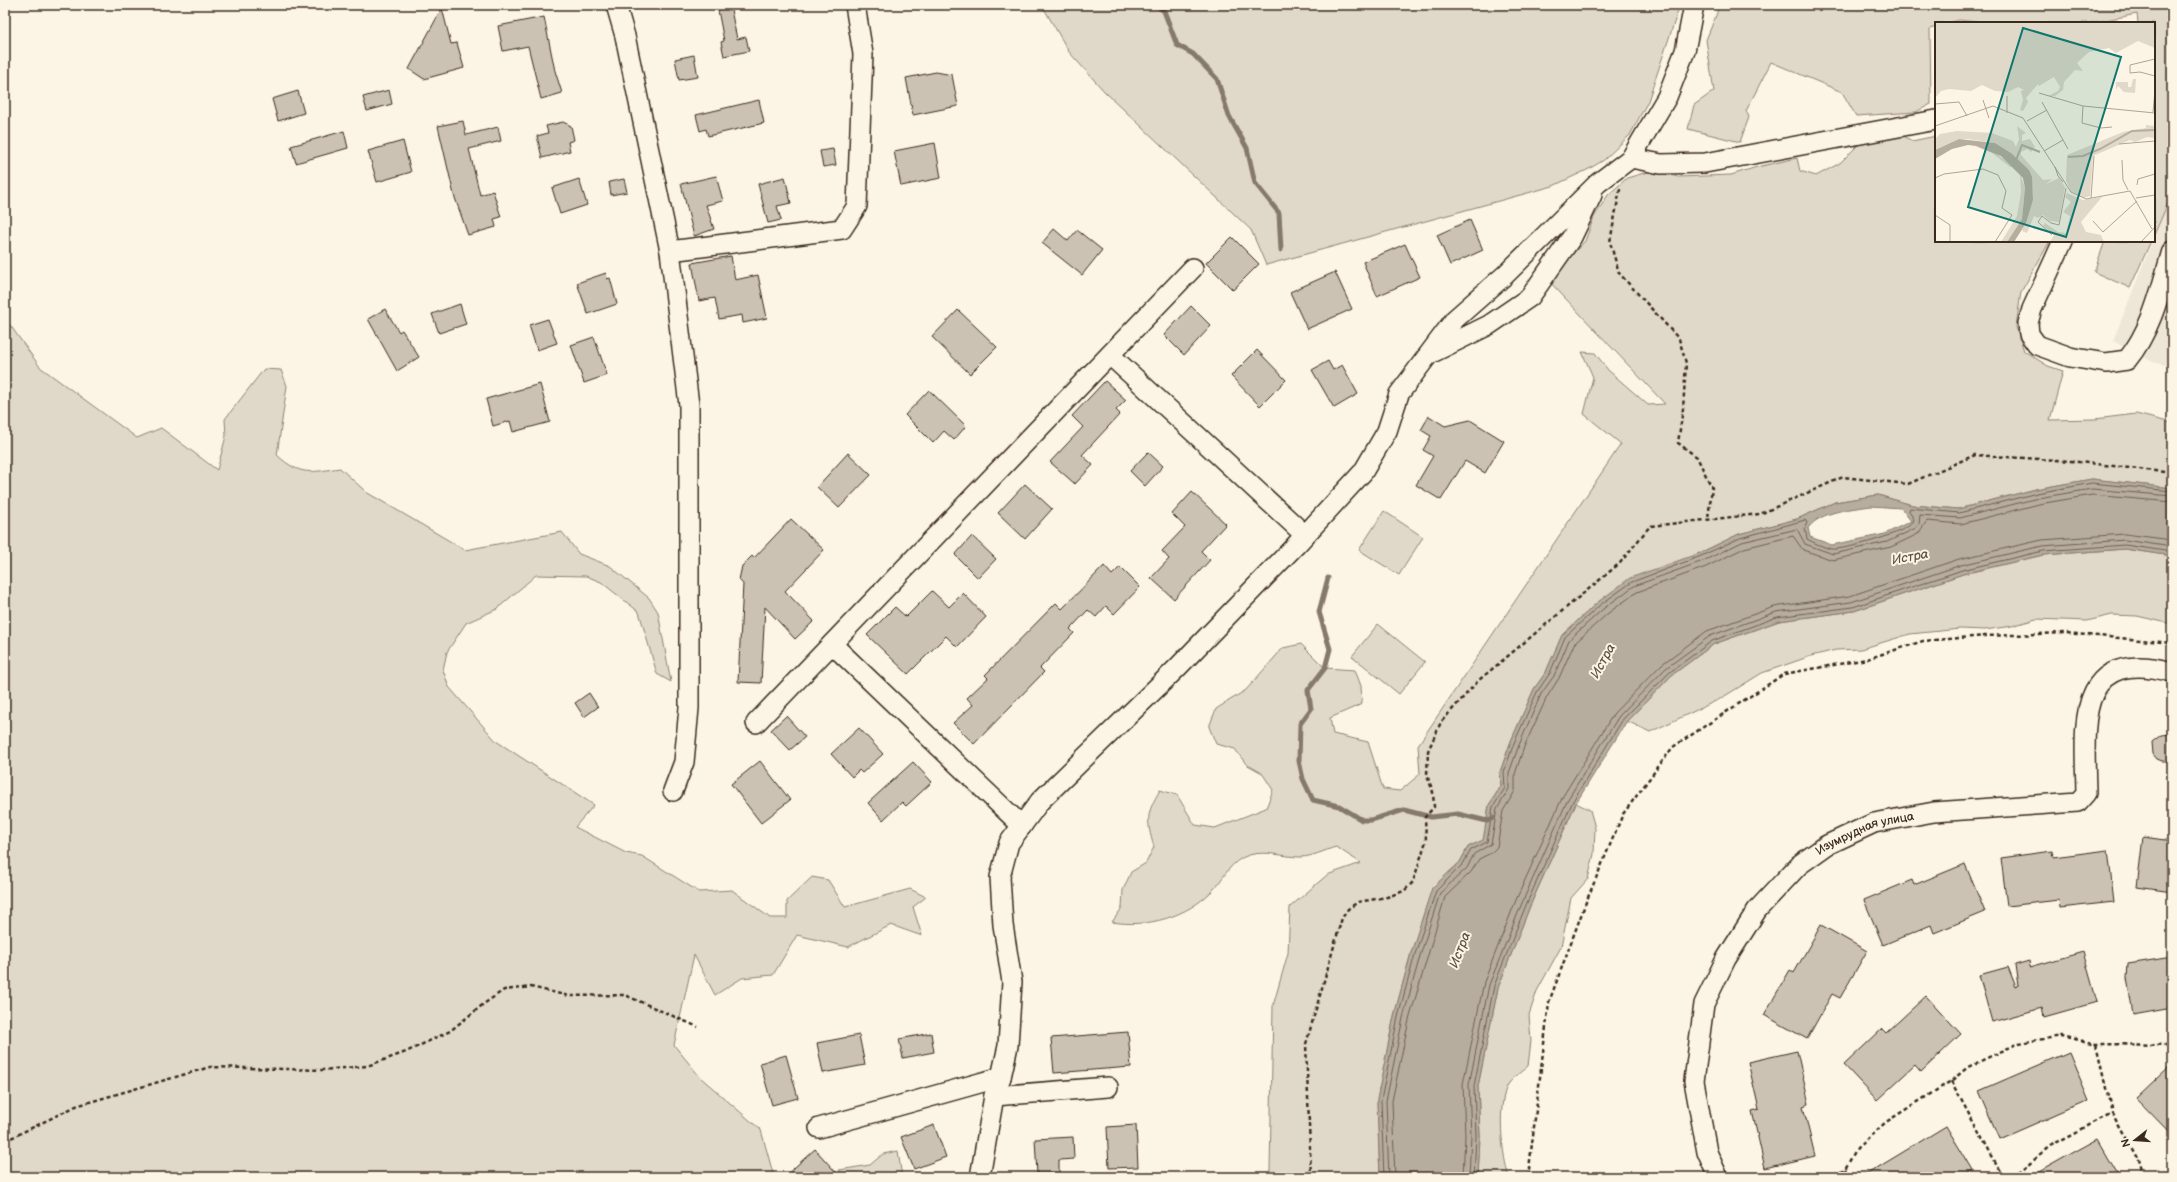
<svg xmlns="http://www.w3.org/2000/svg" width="2177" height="1182" viewBox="0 0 2177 1182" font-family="'Balsamiq Sans',sans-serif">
  <rect width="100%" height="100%" fill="#fcf5e5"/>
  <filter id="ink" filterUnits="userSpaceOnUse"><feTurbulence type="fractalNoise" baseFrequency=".025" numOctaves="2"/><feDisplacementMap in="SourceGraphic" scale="8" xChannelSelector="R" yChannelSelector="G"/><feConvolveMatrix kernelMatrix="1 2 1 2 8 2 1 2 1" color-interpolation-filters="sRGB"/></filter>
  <g filter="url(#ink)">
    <path fill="#eee6d6" d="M2172 192V367L2153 362 2113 341Z"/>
    <path fill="#e0d8c8" stroke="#8e8173" d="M1042 5H1680L1648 101 1630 135 1604 160 1587 170 1553 186 1266 265 1251 230 1104 91 1069 52Z
      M1718 5H2172V194L2154 235V23H2138L2137 14 2089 23H1986L1959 20 1948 23H1936V27L1930 29 1931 104 1916 112 1856 116 1842 92 1771 62 1746 111 1749 117 1740 142 1688 129 1694 105 1714 91 1706 40 1717 13Z
      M1899 133 1912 141 1936 136V241H2050L2021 292 2016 327 2024 351 2048 366 2063 371 2050 420 2095 419 2136 414 2172 423V488L2092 479 2036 489 1958 509 1912 505 1878 495 1835 502 1797 519 1739 534 1598 602 1562 635 1546 672 1534 689 1511 741 1500 772 1501 786 1489 805 1484 840 1468 847 1460 862 1432 889 1411 953 1394 1016 1377 1100 1380 1177H1272L1270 1171 1273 1006 1288 953 1290 907 1327 875 1361 863 1336 847C1325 850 1312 857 1301 857 1283 857 1267 850 1249 855 1230 861 1225 877 1213 890 1187 917 1148 928 1112 922L1122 908 1123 890 1131 872 1146 863 1154 847C1146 820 1146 814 1160 790L1177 795 1195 825 1215 828 1266 808 1273 790 1262 773 1246 764 1235 749 1216 744 1209 727 1216 709 1246 690 1283 648 1301 644 1325 668 1355 670 1361 686 1362 704 1330 718 1333 734 1368 742 1383 789 1400 791 1420 774 1418 745 1621 444 1584 414 1593 377 1582 352 1595 353 1608 370 1648 405 1665 404 1548 280 1585 241 1594 217 1608 195 1627 178 1654 170 1678 177 1731 175 1757 167 1797 158 1800 171 1816 176 1840 163 1859 144Z
      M2105 241H2151L2130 288 2094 272Z
      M5 318 40 367 137 438 161 428 217 470 226 436 225 419 264 369 281 370 287 386 277 455C301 477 311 472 340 468L366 492 465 550 562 532 579 554 610 566 649 598 658 612 671 682 657 674 639 612 601 582 586 576 536 575 497 609 466 623 447 652 443 670 449 687 496 741 594 805 575 827 626 853 642 856 699 892 732 890 770 918H787V901L812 877 828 880 845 907 910 889 926 897 913 907 922 936 891 925 848 947 797 935 773 975 742 978 715 995 694 955 674 1045 700 1077 761 1130 774 1177H5Z
      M1384 511 1423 537 1399 575 1359 550Z
      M2125 549 2172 556V624L2137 616 2112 615 2087 621 2036 619 2012 626 1985 630 1960 629 1910 634 1861 649 1836 650 1811 656 1762 673 1720 699 1650 732 1627 721 1672 675 1714 644 1779 621 1854 611 1963 574 2043 555Z
      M1378 624 1425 662 1399 694 1352 656Z
      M1576 803 1590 810 1595 828 1594 854 1588 879 1571 898 1561 947 1537 991 1529 1015 1531 1041 1528 1066C1522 1071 1514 1077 1509 1083 1496 1102 1502 1156 1509 1177H1478L1480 1136 1478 1086 1498 988 1530 906Z
      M898 1151 902 1177H847L839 1170 870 1165 883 1154Z"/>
    <path fill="#b7ad9e" stroke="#85796b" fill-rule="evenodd" d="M2092 479 2172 488V556L2125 549 2043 555 1963 574 1854 611 1779 621 1714 644 1672 675 1627 721 1576 803 1530 906 1498 988 1478 1086 1480 1136 1478 1177H1380L1377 1100 1394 1016 1411 953 1432 888 1460 862 1468 847 1483 840 1489 805 1501 786 1500 772 1511 741 1534 689 1546 672 1562 635 1598 602 1630 578 1700 553 1739 534 1797 519 1835 502 1878 495 1912 505 1958 509 2036 489ZM1871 506 1901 508 1911 521 1885 534 1832 545 1810 537 1808 528C1821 511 1851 509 1871 506Z"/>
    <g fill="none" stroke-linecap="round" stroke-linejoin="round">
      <path stroke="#6d5e51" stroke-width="1" d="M1384 1177 1381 1100 1398 1017 1415 954 1436 891 1463 864 1471 850 1487 842 1493 807 1505 788 1504 772 1514 743 1537 692 1550 673 1565 637 1600 605 1632 582 1701 556 1740 538 1805 520 1807 522 1805 528 1807 539C1814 543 1823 547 1831 549 1842 551 1912 532 1914 520L1909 511 1910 508 1959 513 2037 493 2092 483 2172 491
        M1389 1177 1386 1101 1403 1018 1420 956 1440 893 1467 868 1474 854 1491 844 1497 809 1509 789V773L1519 745 1541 694 1554 676 1569 640 1603 609 1634 586 1703 561 1742 542 1797 529 1805 544 1833 554 1887 542 1916 528 1919 524 1920 515 1960 518 2038 498 2092 489 2172 496
        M1395 1177 1392 1101 1409 1020 1445 897 1471 872 1479 859 1491 853 1497 847 1503 811 1515 791V774L1524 747 1547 697 1559 678 1574 644 1607 614 1637 592 1706 567 1744 548 1793 536 1803 550 1833 560 1891 547 1918 534 1927 521 1961 524 2039 504 2092 495 2172 502
        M1463 1177 1465 1136 1463 1084 1484 982 1516 900 1563 796 1614 713 1662 664 1707 631 1774 607 1850 596 1959 559 2042 540 2125 534 2172 540
        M1469 1177 1471 1136 1469 1085 1489 985 1522 903 1568 799 1619 716 1666 668 1710 636 1776 612 1851 602 1961 565 2042 546 2125 540 2172 547
        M1474 1177 1476 1136 1474 1086 1494 986 1526 905 1573 801 1623 719 1670 672 1712 641 1777 617 1853 607 1962 570 2043 551 2125 545 2172 552"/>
      <path stroke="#85796b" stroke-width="5" d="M1156 5 1164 11 1177 45 1193 54 1217 79 1229 116 1247 148 1255 183 1279 213 1281 250
        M1328 578 1319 612 1330 649 1325 668 1308 690 1311 709 1300 724 1299 761 1303 779 1313 800 1339 806 1362 820H1371L1404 810 1431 817 1458 814 1487 821 1493 818"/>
    </g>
    <path fill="#ccc2b3" stroke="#3b2a1e" d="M717 5H730L737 39 746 37 749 51 724 56 721 42 724 41Z
      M442 8 451 44 457 43 464 68 424 79 409 69Z
      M544 17 555 71 562 93 541 99 528 46 503 51 498 26Z
      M694 55 698 77 679 80 675 59Z
      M936 72 952 75 958 106 913 115 906 78Z
      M389 90 392 104 367 111 363 97Z
      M298 91 304 113 278 121 272 99Z
      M759 100 764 123 708 136 706 129 700 131 696 115Z
      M463 121 466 135 498 127 501 141 469 149 480 195 493 191 501 217 494 219 496 227 468 235 454 195 438 126Z
      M563 122 571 126 574 140 568 142 570 151 542 158 537 136 548 133 546 126Z
      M344 131 348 148 296 163 291 146Z
      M403 141 411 172 377 182 368 151Z
      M935 143 941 178 901 186 894 151Z
      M833 149 836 165 823 167 820 151Z
      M716 176 723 201 706 205 714 229 694 236 681 184Z
      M785 177 791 203 777 206 781 220 768 223 758 184Z
      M579 179 587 205 560 214 552 188Z
      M624 179 627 192 611 195 609 182Z
      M1470 220 1483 250 1450 265 1437 235Z
      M1054 229 1068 241 1077 230 1102 250 1082 275 1042 243Z
      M1232 237 1259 264 1233 290 1206 263Z
      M1405 244 1420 277 1377 296 1363 262Z
      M731 256 735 280 758 275 767 318 743 323 742 315 719 319 715 298 699 301 692 263Z
      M1335 272 1352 309 1307 329 1290 292Z
      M606 273 607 279 610 278 617 304 588 314 577 283Z
      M460 304 466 324 439 333 432 314Z
      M1191 306 1211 326 1184 355 1164 335Z
      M385 309 399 332 402 330 419 357 397 371 368 319Z
      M958 310 997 347 970 374 932 337Z
      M548 319 557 343 537 350 529 325Z
      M594 337 607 375 584 383 571 345Z
      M1257 350 1286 380 1260 406 1231 376Z
      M1328 361 1333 370 1342 365 1358 394 1334 408 1312 370Z
      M1105 381 1126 400 1116 410 1120 414 1082 455 1093 465 1075 484 1050 462 1083 427 1072 416Z
      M540 384 550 422 513 432 510 421 493 426 486 399Z
      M929 390 966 426 954 440 944 431 933 443 905 415Z
      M1429 416 1445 426 1470 420 1504 441 1485 473 1465 461 1441 500 1416 485 1433 456 1423 450 1431 436 1421 430Z
      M1148 452 1163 466 1145 486 1130 471Z
      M848 453 871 475 839 508 817 487Z
      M1025 484 1052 509 1025 539 998 513Z
      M1192 492 1226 524 1201 551 1210 560 1174 599 1151 578 1169 559 1162 551 1185 527 1172 514Z
      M791 519 824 550 785 591 814 621 795 639 765 607 761 683 738 682 743 584 739 580 742 566 752 556 754 558Z
      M972 536 996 559 978 578 955 555Z
      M1104 566 1112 575 1120 567 1140 587 1114 614 1106 606 1096 617 1088 610 1070 629 1074 633 1040 668 1044 672 974 744 953 723 973 705 967 698 988 678 985 675 1056 603 1062 609Z
      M932 591 949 607 963 593 986 617 957 647 946 636 908 674 867 635 895 607 906 617Z
      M589 693 598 707 584 717 575 703Z
      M786 716 805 737 790 750 771 730Z
      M859 728 883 754 862 773 859 770 852 777 831 754Z
      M2172 734V761H2162L2157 759 2153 754 2152 742 2161 735Z
      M760 761 790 800 761 823 731 784Z
      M913 762 932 782 906 806 902 802 883 820 868 803Z
      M2143 837 2172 841V892L2137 887Z
      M2108 850 2114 902 2060 908 2059 900 2007 906 2001 858 2052 851 2053 857Z
      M1965 864 1985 912 1934 933 1931 925 1883 945 1864 900 1912 880 1914 885Z
      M1821 925 1867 951 1840 998 1832 994 1807 1039 1764 1015 1790 970 1794 973Z
      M2083 952 2097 1002 2044 1017 2042 1008 1992 1022 1979 975 2008 967 2016 987 2018 986 2015 965 2029 961 2030 967Z
      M2172 957V1008L2133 1015 2127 978 2128 964Z
      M1926 996 1961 1034 1921 1072 1915 1065 1877 1100 1844 1065 1882 1029 1886 1033Z
      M1128 1032 1131 1067 1054 1073 1051 1038Z
      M931 1033 934 1052 903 1058 899 1039Z
      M859 1035 865 1065 823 1073 817 1043Z
      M1797 1051 1809 1104 1803 1106 1815 1156 1765 1168 1752 1111 1759 1109 1748 1062Z
      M2069 1052 2089 1100 2000 1139 1979 1091Z
      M786 1055 798 1098 772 1105 760 1063Z
      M2172 1064V1135L2136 1098Z
      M934 1125 946 1157 914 1169 901 1137Z
      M1136 1125 1138 1167 1109 1168 1107 1127Z
      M1946 1126 1973 1171 1963 1177H1862Z
      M1073 1137 1074 1159 1059 1160V1173L1037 1174 1035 1139Z
      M2098 1139 2120 1177H2030L2076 1151Z
      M815 1149 840 1177H784Z"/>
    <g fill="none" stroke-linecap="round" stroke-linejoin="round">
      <g stroke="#3b2a1e" stroke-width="22">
        <g id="minor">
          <path d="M616 5 625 36 670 251 689 405V708L684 762 673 791"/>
          <path d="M1631 158 1661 164 1705 163 1936 120"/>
          <path d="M2063 241 2032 309 2028 323 2029 334 2037 345 2070 357 2106 363 2127 360C2152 330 2161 288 2172 251"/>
          <path d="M670 251 842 229 857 206 863 54 855 5"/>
          <path d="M1430 354 1489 325 1530 297 1572 237 1592 195"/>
          <path d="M1110 355 1305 535"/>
          <path d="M832 644 1022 826"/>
          <path d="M756 723 1193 268"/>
          <path d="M994 1096 1108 1087"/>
          <path d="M819 1128 1001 1077"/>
          <path d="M980 1177 994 1096 1001 1077 1008 1046 1012 982 1003 925 1000 877 1009 843 1040 801 1177 668 1296 545 1363 472 1387 431 1399 394 1455 319 1505 275 1598 183 1631 158 1667 97 1685 51 1694 5"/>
          <path id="s1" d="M1718 1177 1707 1152 1694 1081 1704 1004 1726 959 1757 910 1799 865 1827 845 1874 823 1934 812 2078 802 2086 793C2085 727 2073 646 2172 672"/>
        </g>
      </g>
      <path stroke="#3b2a1e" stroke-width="2.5" stroke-dasharray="4 3" stroke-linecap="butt" d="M1620 189 1610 242 1619 273 1679 339 1686 363 1683 409 1678 443 1697 457 1712 488 1708 518
        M2096 1044 2112 1113 2137 1159 2142 1177
        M1951 1081 2003 1177
        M5 1141 76 1106 210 1067 322 1070 367 1066 406 1052 450 1031 485 1003 504 990 531 987 569 996 625 995 698 1027
        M1845 1169 1848 1177
        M1311 1177 1306 1044 1342 918 1348 909 1358 902 1387 897 1404 891 1413 882 1426 841 1425 817 1434 807 1433 792 1427 775 1428 751 1441 722 1479 680 1620 563 1650 526 1760 514 1843 477 1908 484 1975 455 2071 461 2172 473
        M1528 1177 1549 1002 1586 902 1623 814 1673 747 1784 674 1867 659 1923 641 1985 636 2066 633 2172 643
        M1827 1177 1845 1169 1857 1148 1886 1122 1951 1081 1968 1067 2019 1043 2062 1036 2096 1044 2172 1045
        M2012 1177 2050 1146 2112 1113"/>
      <use href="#minor" stroke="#fcf5e5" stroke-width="19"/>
    </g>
  </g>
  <g text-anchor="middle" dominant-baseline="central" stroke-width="4" stroke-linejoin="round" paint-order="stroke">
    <g font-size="12" fill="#3b2a1e" stroke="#fcf5e5">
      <text stroke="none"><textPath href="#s1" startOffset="421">Изумрудная улица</textPath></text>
    </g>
    <g font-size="13" font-style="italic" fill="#605144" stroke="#fcf5e5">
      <text transform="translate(1910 557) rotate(-10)">Истра</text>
      <text transform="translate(1603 661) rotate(-61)">Истра</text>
      <text transform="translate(1460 950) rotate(-69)">Истра</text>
    </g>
  </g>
  <g transform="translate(1935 22)">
    <rect width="220" height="220" fill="#fcf5e5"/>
    <path d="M0 0H220V26L203 19 181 31 174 26 154 30 142 41 148 49 140 48 129 60 128 68 120 74H113L123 69 125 65 119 55 104 64 103 62 91 76 93 80 88 89 85 88 88 78 86 69 89 68 83 65 73 70 60 69 47 63 36 69 14 67 6 69 0 76ZM198 57H201L200 71 189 70 183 64 181 68V60H193V65H196ZM211 103 220 104 219 116 212 115 200 120 195 118 158 134 155 174 149 176 136 169 131 159 132 133 188 110 211 106ZM82 104 91 111 87 113V119L95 117 100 125 96 130 92 127 86 130V133L108 158 117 157 111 162 124 156 130 165 124 200 115 199 108 193 103 196 99 194 92 211 87 209 98 178 97 162 94 148 79 136 76 131 60 121 33 117H24L0 128V117L5 112 22 109 57 111 78 119 81 125 84 117ZM37 123 59 130 80 145H75L57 131ZM85 151 90 166 87 197 72 220H66L82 194 86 170ZM132 171 148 178 167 175 146 200 151 210 166 213 169 220H115L119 213 108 204 110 201 123 210 131 211 135 194 128 190 136 180 130 175Z" fill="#e0d8c8"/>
    <path d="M24 117 60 121 76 131 94 148 97 155 98 178 91 201 79 220H72L87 197 90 166 88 156 66 134 41 124 33 123 17 127 0 137V128Z" fill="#b7ad9e"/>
    <path fill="none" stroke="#b7ad9e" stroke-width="2" d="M133 135 148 134 165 127 197 109 220 108M81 138 87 123 105 130"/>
    <path fill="none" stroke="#afa495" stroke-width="1" d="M220 37 195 43V51L205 50 220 54M104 71 148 84 220 91M48 78 54 96M107 80 133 127M0 82 24 80 32 94M148 84 147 101 166 106 177 105M218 90 220 68M72 91V74M92 99 112 88M0 104 58 84 88 96 136 170 151 177 195 169 217 207M184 122 220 119M109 129 128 118M187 138 188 158 193 168M120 145 123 154 128 160M0 156 9 152 48 147 63 153 71 169 67 186 77 193 60 220M202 163 203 157 220 152M156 176 159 134M201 176 220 173M0 193 15 203V220M158 199 168 210 202 179M117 213 103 200 107 194 116 201 124 203 131 166M206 220 220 205"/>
    <path fill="#0f766e" fill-opacity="0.15" stroke="#0f766e" stroke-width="2" d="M88 6 186 35 131 215 33 185Z"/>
    <rect width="220" height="220" fill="none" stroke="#3b2a1e" stroke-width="2"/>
  </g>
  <rect width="2177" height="1182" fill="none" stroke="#fcf5e5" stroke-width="20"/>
  <rect x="10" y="10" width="2157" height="1162" fill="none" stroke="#3b2a1e" stroke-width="1.5" filter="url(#ink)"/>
  <g transform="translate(2135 1140) rotate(253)" stroke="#fcf5e5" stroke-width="3" paint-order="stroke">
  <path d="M0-3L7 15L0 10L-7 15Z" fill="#3b2a1e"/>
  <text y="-6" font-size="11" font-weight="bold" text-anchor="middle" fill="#3b2a1e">N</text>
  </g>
</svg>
